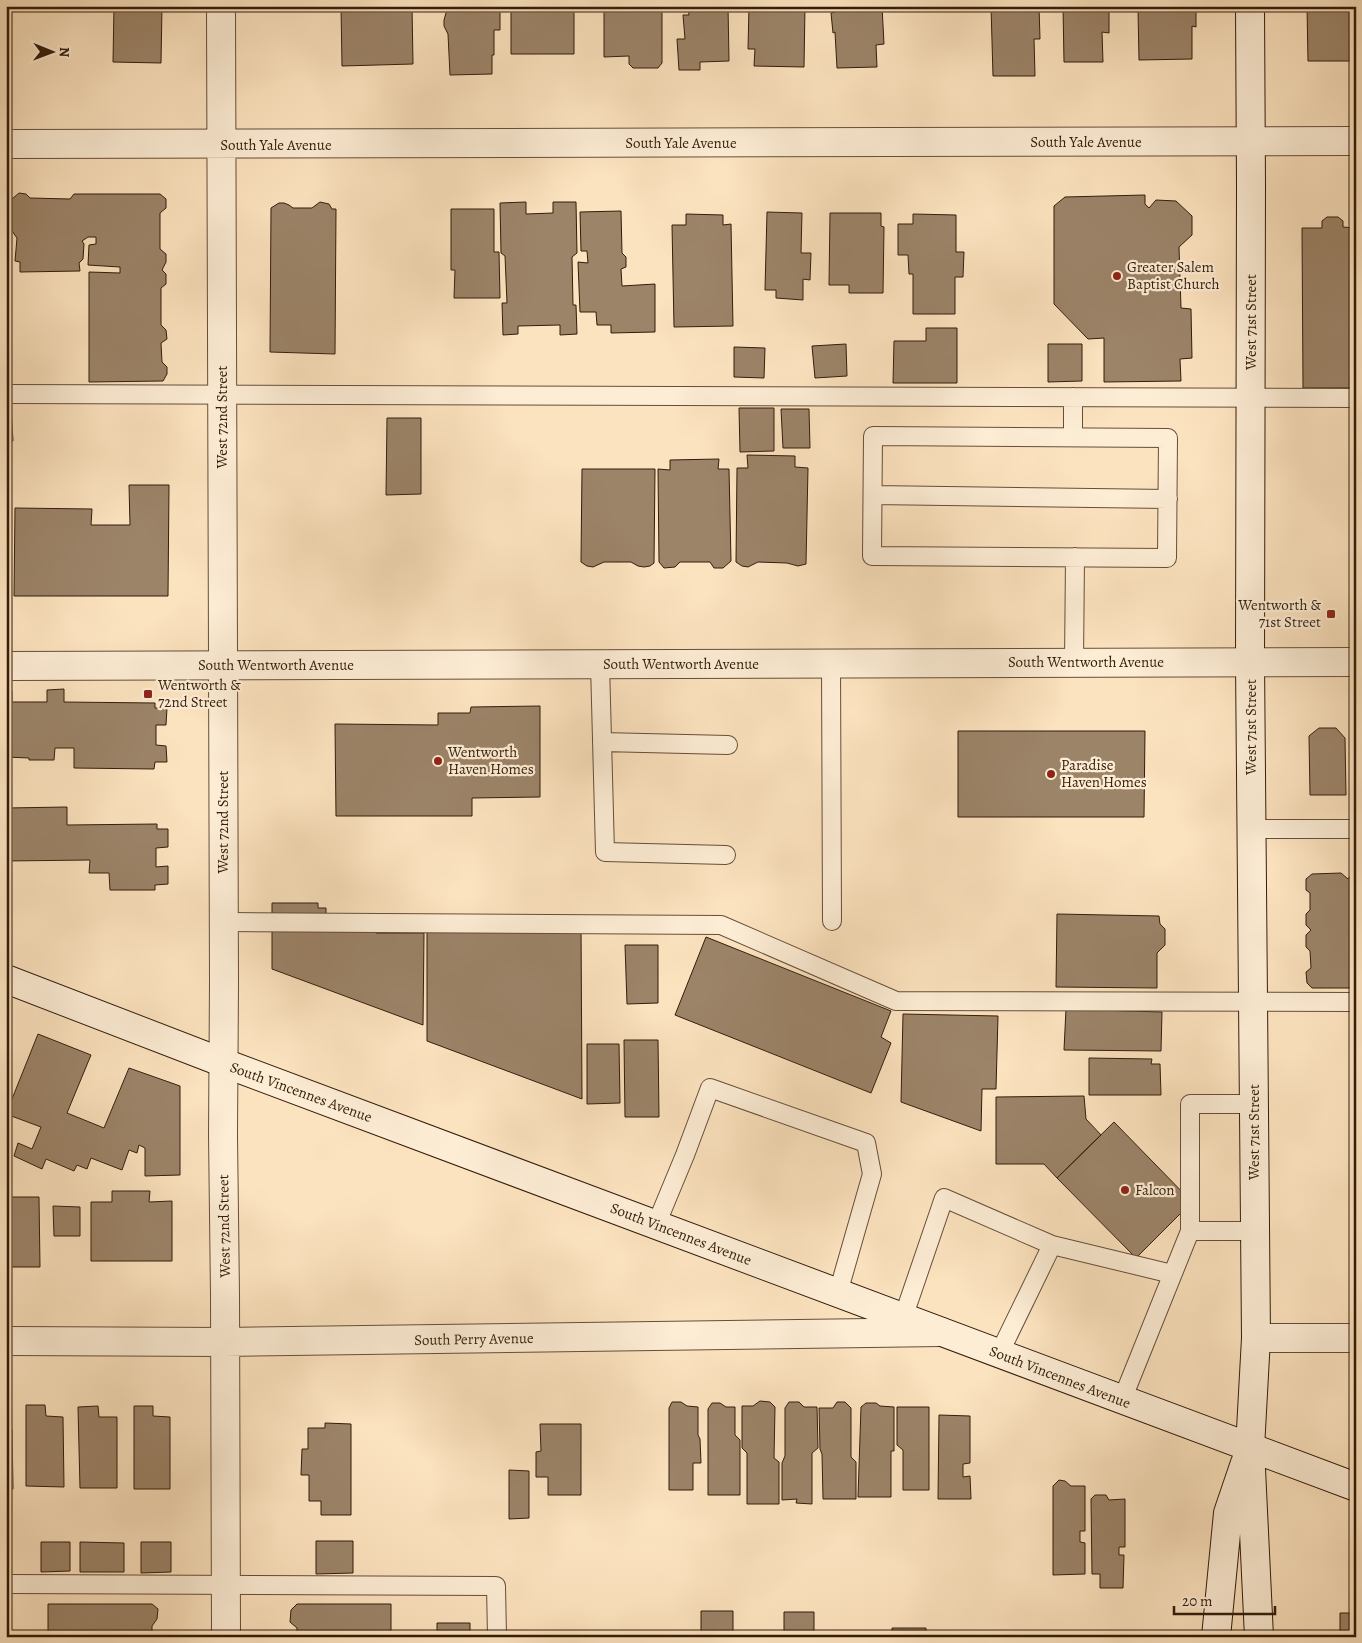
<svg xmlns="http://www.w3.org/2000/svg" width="1362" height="1643" viewBox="0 0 1362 1643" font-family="Alegreya,serif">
  <rect width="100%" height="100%" fill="#fce3bf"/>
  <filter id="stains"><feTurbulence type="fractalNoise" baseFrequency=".004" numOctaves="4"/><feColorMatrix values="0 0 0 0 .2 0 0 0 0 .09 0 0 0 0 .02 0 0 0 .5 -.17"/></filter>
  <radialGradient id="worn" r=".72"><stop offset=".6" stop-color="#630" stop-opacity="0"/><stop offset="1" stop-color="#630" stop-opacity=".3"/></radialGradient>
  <path fill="#9c8469" stroke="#331d0b" d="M114 6H162L161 63 113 62Z
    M341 6H412L413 64 342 66Z
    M448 6H500V30H494V55H492V74L450 75 448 34 444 26V20Z
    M511 6H574V54H511Z
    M604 6H662V63L658 68H633L629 64V56L604 57Z
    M688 6H728L729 61 700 62V70H679L677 39H685L683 15H689Z
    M749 6H805L804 67 754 66 755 49H748Z
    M835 6H882L884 44 876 45 877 67 837 68 835 32 833 33 831 13 835 12Z
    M991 6H1039L1040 39H1034L1035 76H993Z
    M1063 6 1109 7V33L1102 32 1103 62H1064Z
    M1145 6H1196V27L1192 26V59L1139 60 1138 10H1145Z
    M1307 6H1352V12H1356V61H1308Z
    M19 193 26 194 30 198 70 199 74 194H160L166 199V208L160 213V249L166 254V262L162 270 166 274V284L161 288V325L166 330 167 339 161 343 162 362 167 367V374L163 381 89 382V272L120 273V267L88 265 89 245 96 244V237H88L82 241 84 244 83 259 79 263 80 271 20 272V262L15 261 17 238 12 231V199Z
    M1145 195V204L1149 208 1156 200 1176 201 1192 216V235L1179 247 1181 308 1191 309 1192 358 1180 359 1181 381 1104 382V338L1088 339 1054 304V206L1065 197Z
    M320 202 329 204 332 209H336L335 354 270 352 271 208 279 203H284L289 205 293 208H312Z
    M526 202V214L553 213V202H576L577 253 572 257 573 305H576L577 334 560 335V325L518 326V334L503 335 502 303H507L505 256 501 253 500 203Z
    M451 209H494V252H499L500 298H454L455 270H451Z
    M621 211 622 253 626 257V267L621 269 622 286 655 284V332L611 333V325H597L596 312H580L578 262 588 263 587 251H581L580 212Z
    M767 212 802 213 801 253H811L810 280 803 279V300L776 298V290H765Z
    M830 213H881V226L884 227 883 293H849V285H829Z
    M686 214 723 215V225L731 224 733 326 674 327 672 225H686Z
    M913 214 956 215V252H964L963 277H955V314H913V274H909L908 255H898V224H913Z
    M1327 217H1338L1343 221V227L1355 228 1356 220V316H1352L1353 338H1356V388H1303L1302 228H1322V221Z
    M6 231H10V308H6Z
    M926 328H957V383H893L894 341H926Z
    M846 344 847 376 815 378 812 346Z
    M1048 344H1082V381L1048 382Z
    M734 347 765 348 764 378 734 377Z
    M739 408H774V451L740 452Z
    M6 409H11L13 441H6Z
    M781 409H809L810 448H783Z
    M387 418H421V494L386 495Z
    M747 455 795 456V467L808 468 806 564 798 566 787 563 758 562 748 567 742 566 736 562 737 468H748Z
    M719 459 718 469H729L731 561 723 568H714L710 562H680L675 567 664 568 659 562 658 469 670 470V460Z
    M582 469H655L654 563 650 566 644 567 638 566 631 562H604L593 567 587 566 581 562Z
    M6 474H9L8 562H6Z
    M129 485H169L168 596H14L15 508 92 509 91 525H130Z
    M64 689V702L155 703V708H167L166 725H156V745L166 746 167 762H155L154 769 74 768V748H55L54 760H29V758L6 757V691H12V702H47V690Z
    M540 706V797L472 798V816H336L335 724 438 725V713H470L471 707Z
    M1319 728H1336L1345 738 1346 795H1310L1309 736Z
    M958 731H1145L1144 817H958Z
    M67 807V825L157 824V829H168V847L156 848V867L168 866V884L155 885V890H110L109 873H89L90 860 6 861V808Z
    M1341 873 1348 879 1352 874H1356V988H1312L1307 983 1306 972 1311 968 1310 951 1306 947V935L1311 930 1306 925V914L1310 910V893L1306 890V879L1312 874Z
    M272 903H318V908H326V923L376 924V933H424L423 1025 272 969Z
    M1057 914 1159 916 1160 924 1165 929V945L1157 953V988L1056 987Z
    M581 924 582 1099 427 1041V925Z
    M706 937 891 1011 881 1037 891 1043 871 1093 675 1015Z
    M625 945H658V1003L627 1004Z
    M1066 1009 1162 1012 1161 1051 1064 1050Z
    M903 1014 998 1016 996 1089H982L981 1131 901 1102Z
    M38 1034 91 1055 67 1113 104 1128 129 1068 180 1086V1175L145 1176V1148L139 1145 137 1153 129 1150 122 1170 91 1158 87 1169 77 1165 74 1171 46 1159 42 1169 14 1156 18 1143 32 1149 41 1127 6 1114Z
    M624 1040H658L659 1117H625Z
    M587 1044H619L620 1103 587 1104Z
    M1089 1058 1152 1059 1151 1064H1160L1161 1095H1089Z
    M1084 1096 1086 1119 1101 1135 1057 1178 1044 1164H996V1097Z
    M1114 1122 1192 1202 1136 1258 1057 1178Z
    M112 1191H150L149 1202 172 1201V1261H91V1202H112Z
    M6 1197H39L40 1267H6Z
    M53 1206 80 1207V1236H54Z
    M760 1401 770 1402 775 1407 774 1458 779 1462V1504H747V1453L742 1448V1406H753Z
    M672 1402H681L687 1406 698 1407V1435L700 1439 701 1463H693V1490H669V1408Z
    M789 1402H799L804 1407H817L818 1448 812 1453V1504L796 1503 797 1499 782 1500V1463L785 1456V1408Z
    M837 1402H845L851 1408V1457L856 1462V1499H823L822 1454 820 1449 819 1408H833Z
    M712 1403H720L726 1407H735V1435L740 1440V1495H708V1409Z
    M866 1403H876L880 1406 894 1407V1451H891V1497H858L861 1407Z
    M26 1405H45L46 1416 63 1417 64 1487 26 1486Z
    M98 1406 99 1417H117V1488H80L78 1407Z
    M134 1406H153V1416L170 1417V1489H134Z
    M897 1407H929V1490H903V1450L897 1445Z
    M939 1415 970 1416V1463L963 1464V1477L970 1476 971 1499H938Z
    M325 1423 351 1424V1515H321V1501H309V1475H301L302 1449H308V1428H325Z
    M540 1424H581V1495H548V1477H536V1452L541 1451Z
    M6 1429H12L13 1489 6 1490Z
    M509 1470 529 1471V1518L509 1519Z
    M1059 1480 1065 1481 1071 1486H1085V1531H1080V1542L1085 1543V1574L1053 1575V1486Z
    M1095 1495H1106L1109 1500 1125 1499V1547H1119V1555H1124L1123 1588H1100V1574H1092L1091 1499Z
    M316 1541H353V1573L316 1574Z
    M41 1542H70V1571L41 1572Z
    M80 1542 124 1543V1572H80Z
    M141 1542H171V1572L141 1573Z
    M48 1604H152L158 1609 157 1619 152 1626V1637H48Z
    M297 1604H391V1637H297V1628L290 1622 291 1610Z
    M701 1611H733V1637H701Z
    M784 1612H814V1637H784Z
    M1340 1613H1356V1637H1340Z
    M437 1623H470V1637H437Z
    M892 1628H926V1637H892Z"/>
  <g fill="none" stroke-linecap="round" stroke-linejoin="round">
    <g stroke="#654e38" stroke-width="20">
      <path id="service" d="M6 394 1356 398
        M873 436 1168 438 1167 558 872 556Z
        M1073 437V397
        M873 495 1168 499
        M831 663 832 921
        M1074 663 1075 557
        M600 664 605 852 726 855
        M602 742 728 745
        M1252 829H1356
        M224 922 721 925 896 1001 1356 1002
        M1254 1104H1190V1231H1255
        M656 1225 685 1155 710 1088 866 1143 872 1174 838 1293
        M903 1318 944 1198 1052 1245
        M999 1354 1052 1245 1172 1274
        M1122 1400 1190 1231
        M6 1584 496 1586 497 1637"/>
    </g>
    <g stroke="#654e38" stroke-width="30">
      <path id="minor" d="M221 6 224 983 223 1135 225 1295 226 1637
        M6 144 1356 141
        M1256 1338H1356
        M6 1341 225 1342 941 1332"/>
    </g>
    <g stroke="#654e38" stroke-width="30">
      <path id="tertiary" d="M6 666 1356 662"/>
    </g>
    <g stroke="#331d0b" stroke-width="30">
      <path id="secondary" d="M1250 6 1251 186 1250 662 1256 1338 1250 1448 1259 1637
        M6 979 224 1063 1356 1487
        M1216 1637 1228 1513 1245 1463"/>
    </g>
    <use href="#service" stroke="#fdedd5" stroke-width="18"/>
    <use href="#minor" stroke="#fdedd5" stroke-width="28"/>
    <use href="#tertiary" stroke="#fdedd5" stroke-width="28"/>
    <use href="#secondary" stroke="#fdedd5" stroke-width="28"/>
  </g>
  <g fill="#8f2418" stroke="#fdedd5" stroke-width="2">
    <circle cx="1117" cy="276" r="5"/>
    <rect x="1326" y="609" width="10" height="10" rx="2.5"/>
    <rect x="143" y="689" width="10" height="10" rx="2.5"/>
    <circle cx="438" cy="761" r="5"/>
    <circle cx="1051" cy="774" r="5"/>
    <circle cx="1125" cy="1190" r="5"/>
  </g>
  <g text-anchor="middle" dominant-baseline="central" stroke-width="4.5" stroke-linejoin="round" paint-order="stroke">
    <g font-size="15" fill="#331d0b" stroke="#fdedd5">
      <text x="1086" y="142">South Yale Avenue</text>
      <text x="681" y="143">South Yale Avenue</text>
      <text x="276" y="145">South Yale Avenue</text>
      <text transform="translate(1251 322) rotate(-90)">West 71st Street</text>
      <text transform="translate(222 417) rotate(-90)">West 72nd Street</text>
      <text x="1086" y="662">South Wentworth Avenue</text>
      <text x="681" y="664">South Wentworth Avenue</text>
      <text x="276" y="665">South Wentworth Avenue</text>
      <text transform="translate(1251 727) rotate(-90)">West 71st Street</text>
      <text transform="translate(223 822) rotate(-90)">West 72nd Street</text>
      <text transform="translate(301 1092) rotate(20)">South Vincennes Avenue</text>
      <text transform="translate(1254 1132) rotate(-90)">West 71st Street</text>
      <text transform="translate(224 1226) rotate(-91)">West 72nd Street</text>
      <text transform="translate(681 1234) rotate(21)">South Vincennes Avenue</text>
      <text transform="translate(474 1339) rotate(-1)">South Perry Avenue</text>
      <text transform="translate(1060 1377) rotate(21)">South Vincennes Avenue</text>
    </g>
    <g font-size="15" fill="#331d0b" stroke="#fdedd5" text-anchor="start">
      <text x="1127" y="267">Greater Salem<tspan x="1127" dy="17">Baptist Church</tspan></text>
      <text x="1321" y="605" text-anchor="end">Wentworth &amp;<tspan x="1321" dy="17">71st Street</tspan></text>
      <text x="158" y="685">Wentworth &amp;<tspan x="158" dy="17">72nd Street</tspan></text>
      <text x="448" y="752">Wentworth<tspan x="448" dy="17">Haven Homes</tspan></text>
      <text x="1061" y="765">Paradise<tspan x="1061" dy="17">Haven Homes</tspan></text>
      <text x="1135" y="1190">Falcon</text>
    </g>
  </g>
  <rect width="1362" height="1643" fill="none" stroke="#fce3bf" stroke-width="25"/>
  <rect x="8" y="8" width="1347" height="1628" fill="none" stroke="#331d0b" stroke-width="2.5"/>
  <rect x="12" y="12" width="1337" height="1618" fill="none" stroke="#331d0b"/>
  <g transform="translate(52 52) rotate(91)" stroke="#fdedd5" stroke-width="4" paint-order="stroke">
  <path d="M0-4L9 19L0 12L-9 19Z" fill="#331d0b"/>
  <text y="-8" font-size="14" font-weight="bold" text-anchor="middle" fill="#331d0b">N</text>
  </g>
  <path d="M1174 1606v8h101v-8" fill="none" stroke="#331d0b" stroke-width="2.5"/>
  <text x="1182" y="1606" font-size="15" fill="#331d0b" stroke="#fdedd5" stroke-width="4" paint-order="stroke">20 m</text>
  <rect width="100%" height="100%" filter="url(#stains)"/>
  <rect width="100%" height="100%" fill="url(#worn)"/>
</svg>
